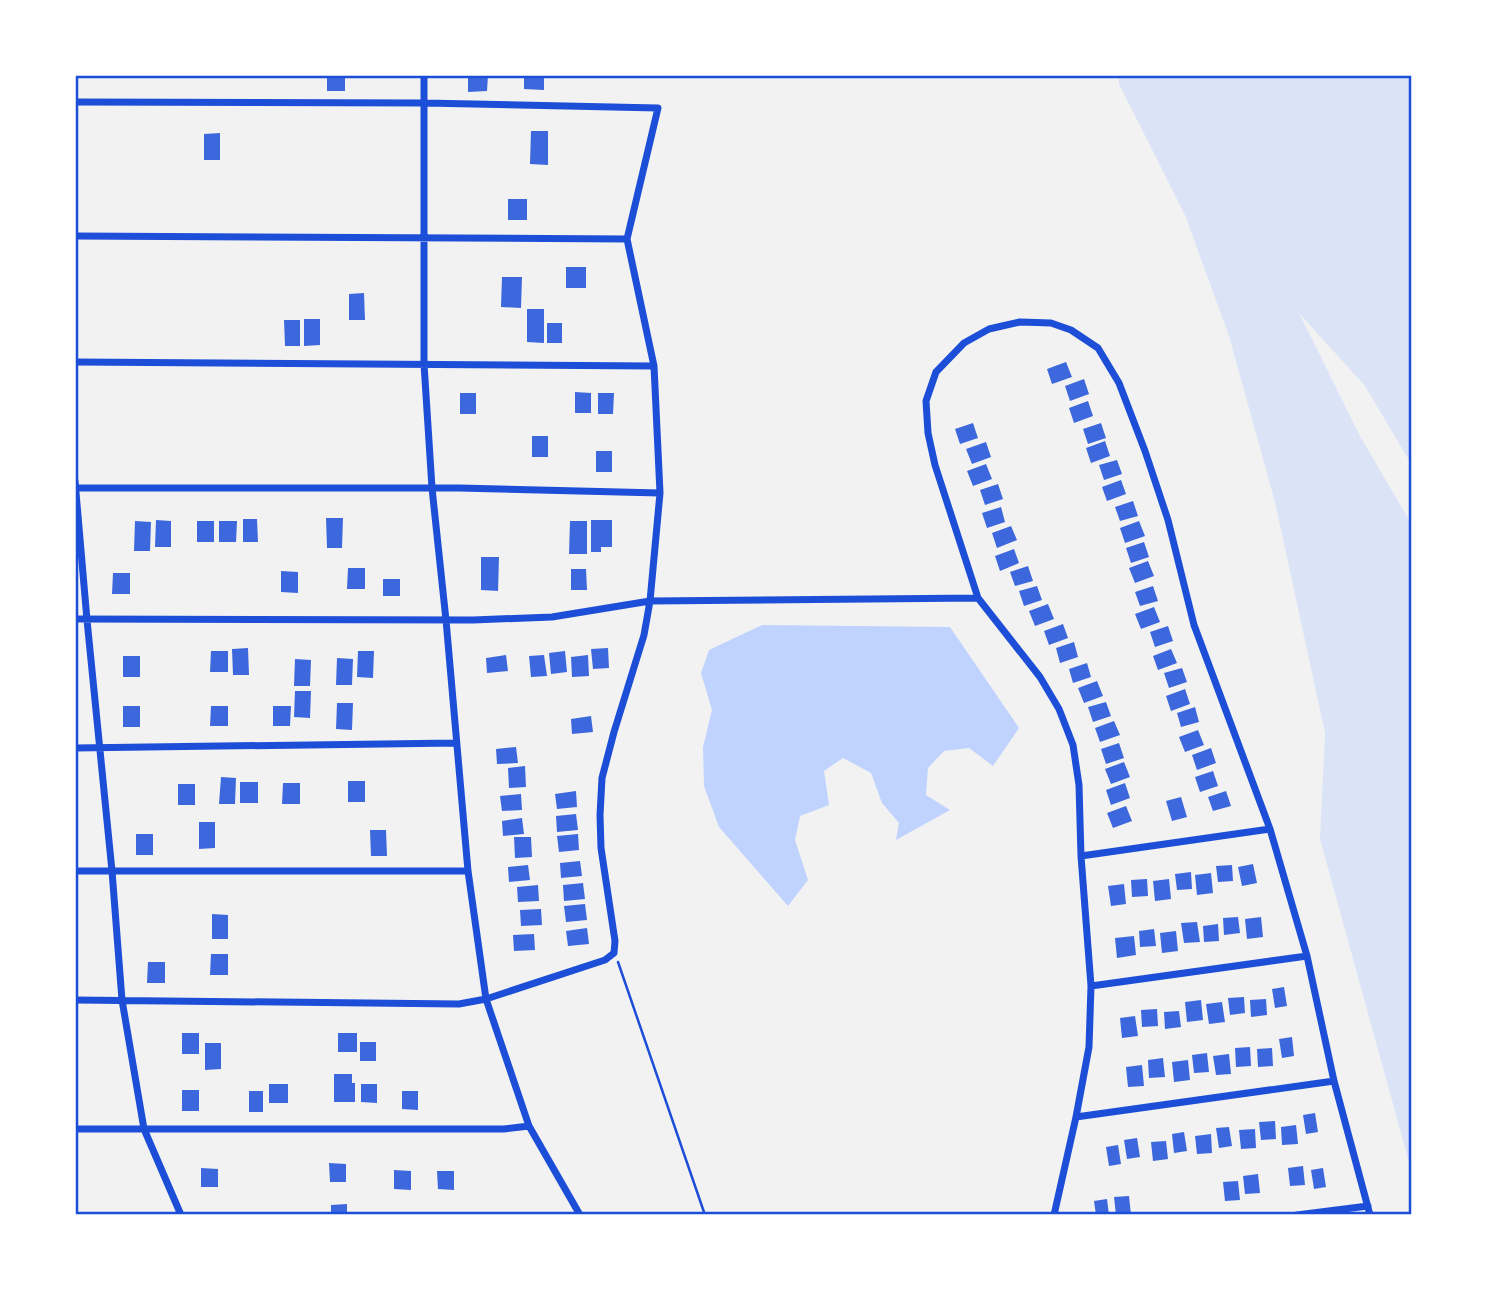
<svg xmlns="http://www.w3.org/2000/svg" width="1487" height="1290" viewBox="0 0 1487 1290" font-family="Cabin,sans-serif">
  <rect width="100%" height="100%" fill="#f2f2f2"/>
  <path fill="#dbe4f7" d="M1119 75H1412V465L1365 386 1299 313 1360 436 1412 525V1173L1320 839 1325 733 1275 502 1229 336 1185 215 1119 84Z"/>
  <path fill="#bfd3fe" d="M762 625 950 627 1019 728 993 766 969 748 944 751 928 768 926 795 950 810 896 840 899 823 882 803 871 773 843 758 824 771 829 805 800 816 795 840 808 880 788 906 719 827 704 786 703 747 712 710 701 673 709 650Z"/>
  <path fill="#3d67dc" d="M327 75H345V91H327Z
    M468 75H488L487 91 468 92Z
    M524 75H544V90L524 89Z
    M531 131H548V165L530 164Z
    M220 133V160H204V134Z
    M508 199H527V220H508Z
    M566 267H586V288H566Z
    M502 277H522L521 308 501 307Z
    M364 293 365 320H349V294Z
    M527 309H544V343L527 342Z
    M304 319H320V345L304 346Z
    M284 320H300V346H285Z
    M547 323H562V343H547Z
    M1066 362 1072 377 1052 384 1047 369Z
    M1084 379 1089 394 1070 401 1065 386Z
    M575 392 591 393V413H575Z
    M460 393H476V414H460Z
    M598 393H614L613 414H598Z
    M1088 401 1093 416 1074 423 1069 408Z
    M973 423 978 438 960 444 955 429Z
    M1101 423 1106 438 1088 444 1083 429Z
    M532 436H548V457H532Z
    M1105 441 1110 456 1091 463 1086 448Z
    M986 442 991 457 972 464 966 449Z
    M596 451H612V472H596Z
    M1117 460 1122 474 1104 480 1099 465Z
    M986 464 992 479 973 486 967 471Z
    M1121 480 1126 494 1107 501 1102 487Z
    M998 484 1003 499 985 505 980 490Z
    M1133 501 1138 516 1120 521 1115 507Z
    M1001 507 1005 522 987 528 982 513Z
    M326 518H343L342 548H327Z
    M243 519H257L258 542H243Z
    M156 520 171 521V547H155Z
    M591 520H612V547H601V552H591Z
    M135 521 151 522 150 551H134Z
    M197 521H214V542H197Z
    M219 521H237L236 542H219Z
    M570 521H587V554H569Z
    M1139 521 1145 536 1125 543 1120 528Z
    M1011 526 1017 540 997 548 992 533Z
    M1144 542 1149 557 1131 563 1126 548Z
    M1014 549 1019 563 1000 571 995 556Z
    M481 557H499L498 591 481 590Z
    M1148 561 1154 576 1135 583 1129 568Z
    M1028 566 1033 581 1015 586 1010 572Z
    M348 568H365V589H347Z
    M571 569H586L587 590H571Z
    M281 571 298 572V593L281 592Z
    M113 573H130V594H112Z
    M383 579H400V596H383Z
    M1037 586 1042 600 1024 606 1019 591Z
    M1153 586 1158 601 1140 606 1135 592Z
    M1048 604 1054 619 1035 626 1029 611Z
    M1154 607 1160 622 1141 629 1135 614Z
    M1063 624 1068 638 1049 645 1044 631Z
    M1168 626 1173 641 1155 647 1150 632Z
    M1074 642 1078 657 1060 663 1056 648Z
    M248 648 249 675H233L232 649Z
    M608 648 609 668 593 669 591 649Z
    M1171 649 1177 663 1158 670 1153 656Z
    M211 651H228V672H210Z
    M358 651H374L373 678 357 677Z
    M565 651 567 672 551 674 549 653Z
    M506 655 508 671 487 673 486 658Z
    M544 655 547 676 531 677 529 656Z
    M588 655 589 676 572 677 571 657Z
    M123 656H140V677H123Z
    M337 658 353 659 352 685H336Z
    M295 659 311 660 310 686H294Z
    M1087 663 1091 677 1073 683 1069 669Z
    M1182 668 1187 682 1169 688 1164 673Z
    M1097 681 1103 696 1084 703 1078 688Z
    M1185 689 1190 704 1171 711 1166 696Z
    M295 691H311L310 718 294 717Z
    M1106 702 1111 716 1093 722 1088 707Z
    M337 703H353L352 730 336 729Z
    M123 706H140V727H123Z
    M211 706H228V726H210Z
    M273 706H291L290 726H273Z
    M1195 707 1199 722 1181 727 1177 713Z
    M591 716 593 732 572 734 571 719Z
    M1114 721 1120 735 1100 742 1095 728Z
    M1198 730 1204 745 1185 752 1179 737Z
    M1119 743 1124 758 1106 764 1101 749Z
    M516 747 518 763 497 764 496 749Z
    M1211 748 1216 763 1197 770 1192 755Z
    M1124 762 1130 777 1111 784 1105 769Z
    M525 766 526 787 509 788 508 768Z
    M1213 771 1218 786 1200 792 1195 777Z
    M221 777 236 778 235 804H219Z
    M348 781H365V802H348Z
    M240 782H258V803H240Z
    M283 783H300V804H282Z
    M1125 783 1130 798 1111 805 1106 790Z
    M178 784H195V805H178Z
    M576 791 577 807 557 809 555 794Z
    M1226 791 1231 806 1213 811 1208 797Z
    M521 794 522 810 502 811 500 796Z
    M1181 797 1187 817 1172 821 1166 801Z
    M1126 806 1132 821 1113 828 1107 813Z
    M576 814 578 830 557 832 556 816Z
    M522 818 524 834 503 836 502 821Z
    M199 822H215V848L199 849Z
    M370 830H386L387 856H371Z
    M136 834H153V855H136Z
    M578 834 579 850 559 852 557 836Z
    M514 837H531L532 857 515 858Z
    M580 861 582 876 561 878 560 863Z
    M1253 864 1257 883 1242 886 1238 867Z
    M528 865 530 880 509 882 508 867Z
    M1232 865 1233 881 1218 882 1216 866Z
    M1191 872 1192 889 1177 890 1175 874Z
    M1211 873 1213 893 1197 895 1195 875Z
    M1147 879 1148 896 1132 897 1131 880Z
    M1169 879 1171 899 1155 901 1153 881Z
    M583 883 585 899 564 901 563 885Z
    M1124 884 1126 904 1111 906 1108 886Z
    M538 885 539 901 518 902 517 887Z
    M585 904 587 920 566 922 564 906Z
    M541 909 542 925 521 926 520 910Z
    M212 914 228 915V939H212Z
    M1238 917 1240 933 1224 935 1223 918Z
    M1261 917 1263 937 1247 939 1245 919Z
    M1197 922 1200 942 1184 943 1181 923Z
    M1218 924 1219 941 1204 942 1203 926Z
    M587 928 589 944 568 946 566 931Z
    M1154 929 1156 946 1140 947 1139 931Z
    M1176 931 1178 951 1162 953 1160 933Z
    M534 934 535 950 514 951 513 935Z
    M1134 936 1136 955 1117 958 1115 938Z
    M211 954H228V975H210Z
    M148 962H165V983H147Z
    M1284 987 1287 1006 1275 1008 1272 989Z
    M1244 997 1245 1013 1230 1015 1228 998Z
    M1266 999 1267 1015 1251 1017 1250 1000Z
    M1201 1000 1203 1020 1187 1022 1185 1002Z
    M1222 1002 1225 1022 1209 1024 1206 1004Z
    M1157 1009 1158 1026 1142 1027 1141 1010Z
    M1179 1011 1181 1027 1165 1029 1164 1012Z
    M1135 1016 1138 1036 1122 1038 1120 1018Z
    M182 1033H199V1054H182Z
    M338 1033H357V1052H338Z
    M1292 1037 1294 1056 1282 1058 1279 1039Z
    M360 1042H376V1061H360Z
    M205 1043H221V1069L205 1070Z
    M1250 1047 1251 1066 1236 1067 1235 1048Z
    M1272 1048 1273 1066 1258 1067 1257 1049Z
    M1207 1053 1209 1072 1194 1073 1192 1055Z
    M1229 1054 1231 1074 1216 1075 1213 1056Z
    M1163 1058 1165 1077 1149 1078 1148 1060Z
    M1188 1060 1190 1080 1174 1082 1172 1062Z
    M1142 1065 1144 1086 1128 1087 1126 1067Z
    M334 1074H352V1083H355V1102H334Z
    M269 1084H288V1103H269Z
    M361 1084H377V1103L361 1102Z
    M182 1090H199V1111H182Z
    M249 1091H263V1112H249Z
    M402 1091H418V1110L402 1109Z
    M1315 1113 1318 1132 1306 1134 1303 1115Z
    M1275 1121 1276 1139 1261 1140 1259 1122Z
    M1296 1125 1298 1144 1282 1145 1281 1127Z
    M1229 1127 1232 1146 1219 1148 1216 1128Z
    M1255 1129 1256 1148 1241 1149 1239 1130Z
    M1184 1132 1187 1151 1174 1153 1172 1134Z
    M1211 1134 1212 1153 1197 1154 1195 1136Z
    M1137 1138 1140 1157 1127 1159 1124 1140Z
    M1166 1141 1168 1159 1153 1161 1151 1142Z
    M1118 1145 1121 1164 1109 1166 1106 1147Z
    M329 1163 346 1164V1182H330Z
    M1303 1166 1305 1185 1290 1186 1288 1168Z
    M201 1168 218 1169V1187H201Z
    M1323 1168 1326 1187 1314 1189 1311 1170Z
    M394 1170 411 1171V1190L394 1189Z
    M437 1171H454V1190L438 1189Z
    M1258 1174 1260 1193 1245 1194 1243 1176Z
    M1238 1181 1240 1200 1225 1201 1223 1182Z
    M1129 1196 1131 1215H1116L1114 1197Z
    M1107 1199 1109 1215H1096L1094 1201Z
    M347 1204V1215H331V1205Z"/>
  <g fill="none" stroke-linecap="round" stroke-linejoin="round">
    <path stroke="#1d4ed8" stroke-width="2.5" d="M618 962 705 1215"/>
    <path stroke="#1d4ed8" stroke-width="7" d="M424 75V364L432 488 446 620 468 871 486 999 529 1126 580 1215
      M75 102 424 103 658 108 627 239 654 366 660 493 650 601 644 635 614 732 602 778 600 815 601 848 615 941 614 953 605 960 486 999 459 1004 75 1000
      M75 236 627 239
      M75 362 654 366
      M75 481 87 620 112 871 122 1000 144 1129 181 1215
      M75 488H459L660 493
      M75 619 473 620 552 617 650 601 978 598
      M75 748 456 743
      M1081 856 1270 829
      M75 871H468
      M1091 986 1307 956
      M1076 1117 1334 1081
      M75 1129H504L529 1126
      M1054 1215 1076 1117 1089 1047 1091 986 1081 856 1079 785 1073 745 1059 709 1040 677 978 598 935 465 928 433 926 401 936 372 964 343 989 329 1020 322 1051 323 1071 330 1098 348 1119 383 1145 451 1168 520 1194 625 1270 829 1307 956 1334 1081 1370 1215
      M1297 1215 1368 1206"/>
  </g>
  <rect width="1487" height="1290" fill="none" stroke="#ffffff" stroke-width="154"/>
  <rect x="77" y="77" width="1333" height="1136" fill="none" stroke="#1d4ed8" stroke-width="2.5"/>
</svg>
